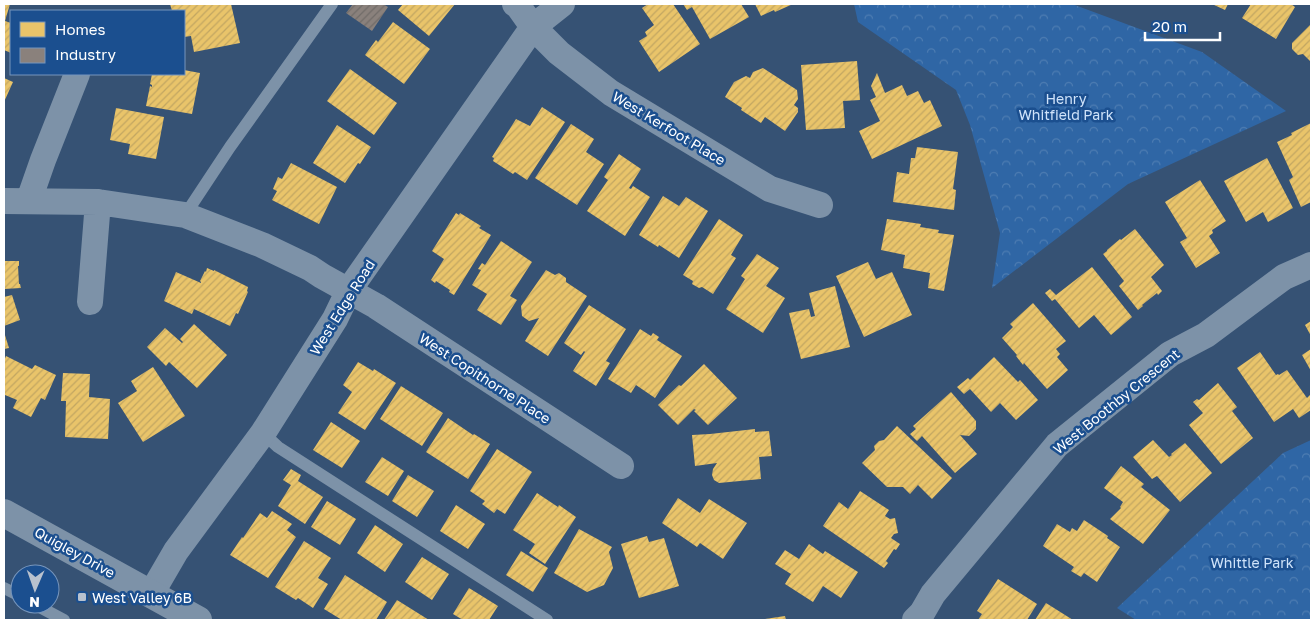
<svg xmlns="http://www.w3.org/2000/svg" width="1315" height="624" viewBox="0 0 1315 624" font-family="'Golos Text',sans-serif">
  <defs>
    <pattern id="park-crowns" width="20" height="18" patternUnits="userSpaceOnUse" patternTransform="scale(1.25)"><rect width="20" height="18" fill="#2f66a5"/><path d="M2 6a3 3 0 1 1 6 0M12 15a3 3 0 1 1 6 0" fill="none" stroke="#4e7db2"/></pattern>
    <pattern id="homes-hatch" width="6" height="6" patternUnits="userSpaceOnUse" patternTransform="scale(1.25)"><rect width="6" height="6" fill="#e9c46a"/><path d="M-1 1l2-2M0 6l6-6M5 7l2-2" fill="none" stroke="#c2a662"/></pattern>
    <pattern id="industry-hatch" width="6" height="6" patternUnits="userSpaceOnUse" patternTransform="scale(1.25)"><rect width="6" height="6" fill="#8a817c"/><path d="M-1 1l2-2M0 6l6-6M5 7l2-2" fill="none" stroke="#716c69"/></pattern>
  </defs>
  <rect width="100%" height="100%" fill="#365274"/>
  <path fill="url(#park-crowns)" d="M854 4H1072L1202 52 1286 111 1128 184 992 288 1000 233 970 125 956 90 858 22Z
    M1311 440V620H1136L1117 608 1283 453Z"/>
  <path fill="url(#homes-hatch)" d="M4 4H10L5 21 11 23V53L4 50Z
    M170 4H231L240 43 194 52 191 36 184 37V11H172Z
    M403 4H455L429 36 398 10Z
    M648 4H673L700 44 659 72 639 41 647 36 645 32 654 25 642 8Z
    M683 4H741L749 17 710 39 692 7 687 10Z
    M755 4H793L775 12 774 10 761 16Z
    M1212 4H1228L1225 10Z
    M1251 4H1291L1295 7 1276 39 1242 18Z
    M393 22 430 49 404 84 365 55 376 40 378 42Z
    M1311 24V62L1303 54 1298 55 1292 49V43Z
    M857 61 860 100 843 101 845 128 806 130 801 65Z
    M763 68 797 90 798 99 794 105 798 108V112L785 131 765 117 761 123 741 110 742 108 725 97 734 82 746 76 750 78 753 72Z
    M350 69 397 103 374 135 327 101Z
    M184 70 200 73 192 114 146 106 150 86 152 87V85L150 84 152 74H184Z
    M877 73 885 93 902 85 907 96 918 91 924 103 930 100 942 126 872 159 859 131 880 121 870 100 876 97 871 86Z
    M4 78 13 82 4 102Z
    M542 107 565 122 527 180 515 172 513 174 493 161 494 158 492 157 516 119 530 126Z
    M116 108 164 117 156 159 128 154 130 144 110 140Z
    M1311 123V202L1301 207 1289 180 1293 177 1277 142 1292 135 1291 133Z
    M571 124 594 139 586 152 604 164 577 205 535 178Z
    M337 125 371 147 360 164 358 163 345 183 313 163Z
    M917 147 958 152 953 189 956 190 954 210 893 202 897 172 909 174 911 158H915Z
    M619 154 641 169 629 188 631 189 633 186 650 197 625 236 587 211 608 180 604 177Z
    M1267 158 1293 208 1268 222 1263 212 1246 222 1224 181Z
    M291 163 337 187 319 224 272 200 277 191 273 189 278 177 282 179Z
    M1200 180 1226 221 1212 230 1213 233 1209 236 1220 253 1196 268 1180 242 1187 238 1165 202Z
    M663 196 679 206 686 197 708 211 679 258 659 245 658 247 639 235Z
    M456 213 459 215 460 213 481 226 479 228 491 235 454 295 449 292 450 290 436 281 435 283 431 280 444 259 432 251Z
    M719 219 743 235 731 255 736 258 713 294 702 287 699 288 692 284 693 281 683 275Z
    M887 219 921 224 920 227 939 230 938 233 954 235 944 291 928 288 930 273 903 268 905 255 881 250Z
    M1135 229 1164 265 1151 277 1162 291 1158 295 1157 293 1142 305 1143 306 1138 310 1119 286 1124 281 1103 254 1107 251V250L1120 239 1121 240Z
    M501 241 532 262 510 296 517 300 501 325 477 310 487 294 472 285 481 270 478 269 482 263 485 265Z
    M757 254 779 268 766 286 785 298 763 333 726 309 745 279 741 276Z
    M4 261H19V266H18L19 284H20L21 288 4 289Z
    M868 262 876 279 892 272 912 315 864 337 836 276Z
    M1092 267 1132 317 1111 335 1094 315 1079 328 1055 299 1052 301 1045 293 1050 289 1056 295Z
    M207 268 214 271V270L248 287 247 291 248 292 238 314 236 313 230 326 194 309 192 314 164 301 176 272 201 283V282L200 281 205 271 206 272Z
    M546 270 555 275 559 273 566 278V282L587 296 548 356 525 341 539 318 529 321 522 316 521 306Z
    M835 286 850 347 801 359 789 313 809 309 811 317 815 316 809 293Z
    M12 295 20 320 4 326V297Z
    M1033 303 1066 341 1056 349 1060 354 1057 357 1068 370 1047 389 1024 363 1023 365 1016 356 1017 355 1002 338 1013 327 1010 324Z
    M589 305 626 329 606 361 610 363 596 386 573 371 585 352 584 351 581 355 564 343Z
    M1311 321V336L1305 325Z
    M194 324 227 355 197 388 169 362 166 366 147 347 165 328 182 343 183 342 180 339Z
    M640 329 651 336 653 333 659 337 657 340 682 356 655 398 636 385 631 393 608 379Z
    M4 332 9 348 4 349Z
    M1311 349V371L1302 355Z
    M1260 352 1276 375 1278 374 1279 375 1287 370 1307 398 1311 394V410L1299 418 1293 409 1274 422 1237 368Z
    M6 356 32 369 35 365 56 375 45 400 41 398 31 417 13 408 17 400 5 395 4 398V361Z
    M994 357 1018 382 1020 380 1038 400 1016 420 1000 403 991 412 970 389 964 394 957 387 968 378 970 380Z
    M358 362 373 371 374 369 396 383 365 430 338 413 352 392 343 385Z
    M704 364 737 398 708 425 694 411 696 410 694 409 678 425 658 405 679 385 681 386Z
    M153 367 185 416 143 442 118 403 137 391 131 381Z
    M63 373 90 374 89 397 110 399 108 439 65 437 66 401H61Z
    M1218 383 1237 407 1232 411 1253 438 1221 464 1189 425 1203 413 1193 402 1197 399 1199 400Z
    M401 386 443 413 422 446 380 419Z
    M951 392 976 421V429L969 436 960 435 977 454 955 473 922 436 917 441 910 434 916 429 913 426Z
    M448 418 473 435 474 434 490 444 468 479 426 452Z
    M331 422 360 441 342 468 313 450Z
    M897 426 952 478 932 499 918 485 910 494 903 487H887L862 463 875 450 874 446 879 441 884 440Z
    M755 429V432L769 431 772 456 759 457 761 479 719 483 714 480 712 475 713 469 717 463 695 466 692 435 710 434Z
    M1153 440 1169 457 1172 455 1171 454 1185 443 1212 473 1180 502 1157 476 1152 479 1133 457Z
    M497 449 532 472 505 514 497 509 494 513 482 504 485 501 470 491Z
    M382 457 404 471 388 496 365 482Z
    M1121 466 1144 484 1141 487 1170 510 1143 544 1110 519 1121 508 1120 507 1123 502 1104 488Z
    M291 469 301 475 298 481 323 497 305 524 278 506 291 485 283 480Z
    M408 475 434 491 417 517 392 501Z
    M860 491 889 510 885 516 890 519 895 518 898 533 894 534 891 538 900 544 896 550 894 549 886 561 888 563 884 568 823 526 839 502 848 509Z
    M537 493 558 507 559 505 576 517 545 564 529 553 535 544 513 530Z
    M678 498 700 513 709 499 747 523 723 559 700 543 697 547 662 523Z
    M327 501 356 519 340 545 311 527Z
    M456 505 485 524 468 549 440 531Z
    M272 511 292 524 287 530 296 537 268 578 230 555 242 537 243 538 260 513 267 518Z
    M1084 520 1108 536 1107 538 1120 547 1097 582 1084 573 1081 577 1071 571 1074 567 1043 546 1057 524 1070 532 1072 528 1077 531Z
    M375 525 403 544 385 572 357 553Z
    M579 529 612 547 609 552 613 568 604 585 587 592 554 573Z
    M647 536 649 542 664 538 679 586 639 598 621 544Z
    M304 541 331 558 318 578 328 584 313 608 298 598 296 600 275 587Z
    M809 544 823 554 825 551 858 572 841 598 823 586 813 602 785 584 791 574 775 564 785 550 799 559Z
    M521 551 548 568 533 592 506 575Z
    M422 557 449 574 432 600 405 582Z
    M345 575 387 602 376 620H342L324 609Z
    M998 579 1037 604 1027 620H978L982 614 977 611Z
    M469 588 498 606 489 620H463L453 614Z
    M397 600 429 620H384Z
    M1046 603 1073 620H1035Z
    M785 616 786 620H765V619Z"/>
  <path fill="url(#industry-hatch)" d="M353 4H383L388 7 372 31 346 13Z"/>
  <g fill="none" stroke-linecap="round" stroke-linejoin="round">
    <path stroke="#7d92a8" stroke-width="12" d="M185 215 230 147 332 4
      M263 433 278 447 547 620
      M4 588 20 596
      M34 604 64 620"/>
    <path stroke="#7d92a8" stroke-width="26" d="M515 4 518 6 533 27 559 53 611 93 770 189 820 205
      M29 200 43 160 77 74
      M4 201 98 202 185 215 262 245 310 268 322 276 376 306 621 466
      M90 302 98 202
      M151 594 176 551 263 433 335 319 349 290 533 27 562 4
      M915 620 922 613 933 594 1057 445 1170 354 1206 335 1284 277 1311 265"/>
    <path stroke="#7d92a8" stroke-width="28" d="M4 513 198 620"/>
  </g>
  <rect fill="#b9c2ce" stroke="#1b4f8f" stroke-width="2" x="77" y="592" width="10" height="10" rx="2.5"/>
  <g text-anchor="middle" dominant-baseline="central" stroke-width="5" stroke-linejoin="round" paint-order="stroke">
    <g font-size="14" fill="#cfe3fa" stroke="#1b4f8f">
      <text x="1066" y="98">Henry<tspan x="1066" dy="16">Whitfield Park</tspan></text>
      <text x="1252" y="562">Whittle Park</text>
    </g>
    <g font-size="14" fill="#fff" stroke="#1b4f8f">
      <text transform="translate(669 128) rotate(31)">West Kerfoot Place</text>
      <text transform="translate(342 307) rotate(-58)">West Edge Road</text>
      <text transform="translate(485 378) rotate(33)">West Copithorne Place</text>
      <text transform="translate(1116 401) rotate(-39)">West Boothby Crescent</text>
      <text transform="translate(75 552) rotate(29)">Quigley Drive</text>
    </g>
    <g font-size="14" fill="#fff" stroke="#1b4f8f" text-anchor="start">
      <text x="92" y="597">West Valley 6B</text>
    </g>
  </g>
  <rect width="1315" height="624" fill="none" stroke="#ffffff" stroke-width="10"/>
  <rect x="10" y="10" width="175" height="65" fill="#1b4f8f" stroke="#7695bc"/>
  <rect x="20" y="22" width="25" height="15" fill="#e9c46a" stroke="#7695bc"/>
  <text x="55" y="35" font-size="15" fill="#ffffff">Homes</text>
  <rect x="20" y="48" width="25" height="15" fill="#8a817c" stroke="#7695bc"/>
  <text x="55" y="60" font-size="15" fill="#ffffff">Industry</text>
  <g transform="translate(35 589) rotate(182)"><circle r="24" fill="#1b4f8f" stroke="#7695bc"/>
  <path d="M0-4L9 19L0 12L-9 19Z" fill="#b9c2ce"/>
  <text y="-8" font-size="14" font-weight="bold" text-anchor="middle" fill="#ffffff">N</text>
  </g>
  <path d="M1145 32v8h75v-8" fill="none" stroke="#ffffff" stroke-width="2.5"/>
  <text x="1152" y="32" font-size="15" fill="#ffffff" stroke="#1b4f8f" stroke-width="4" paint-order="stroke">20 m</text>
</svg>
